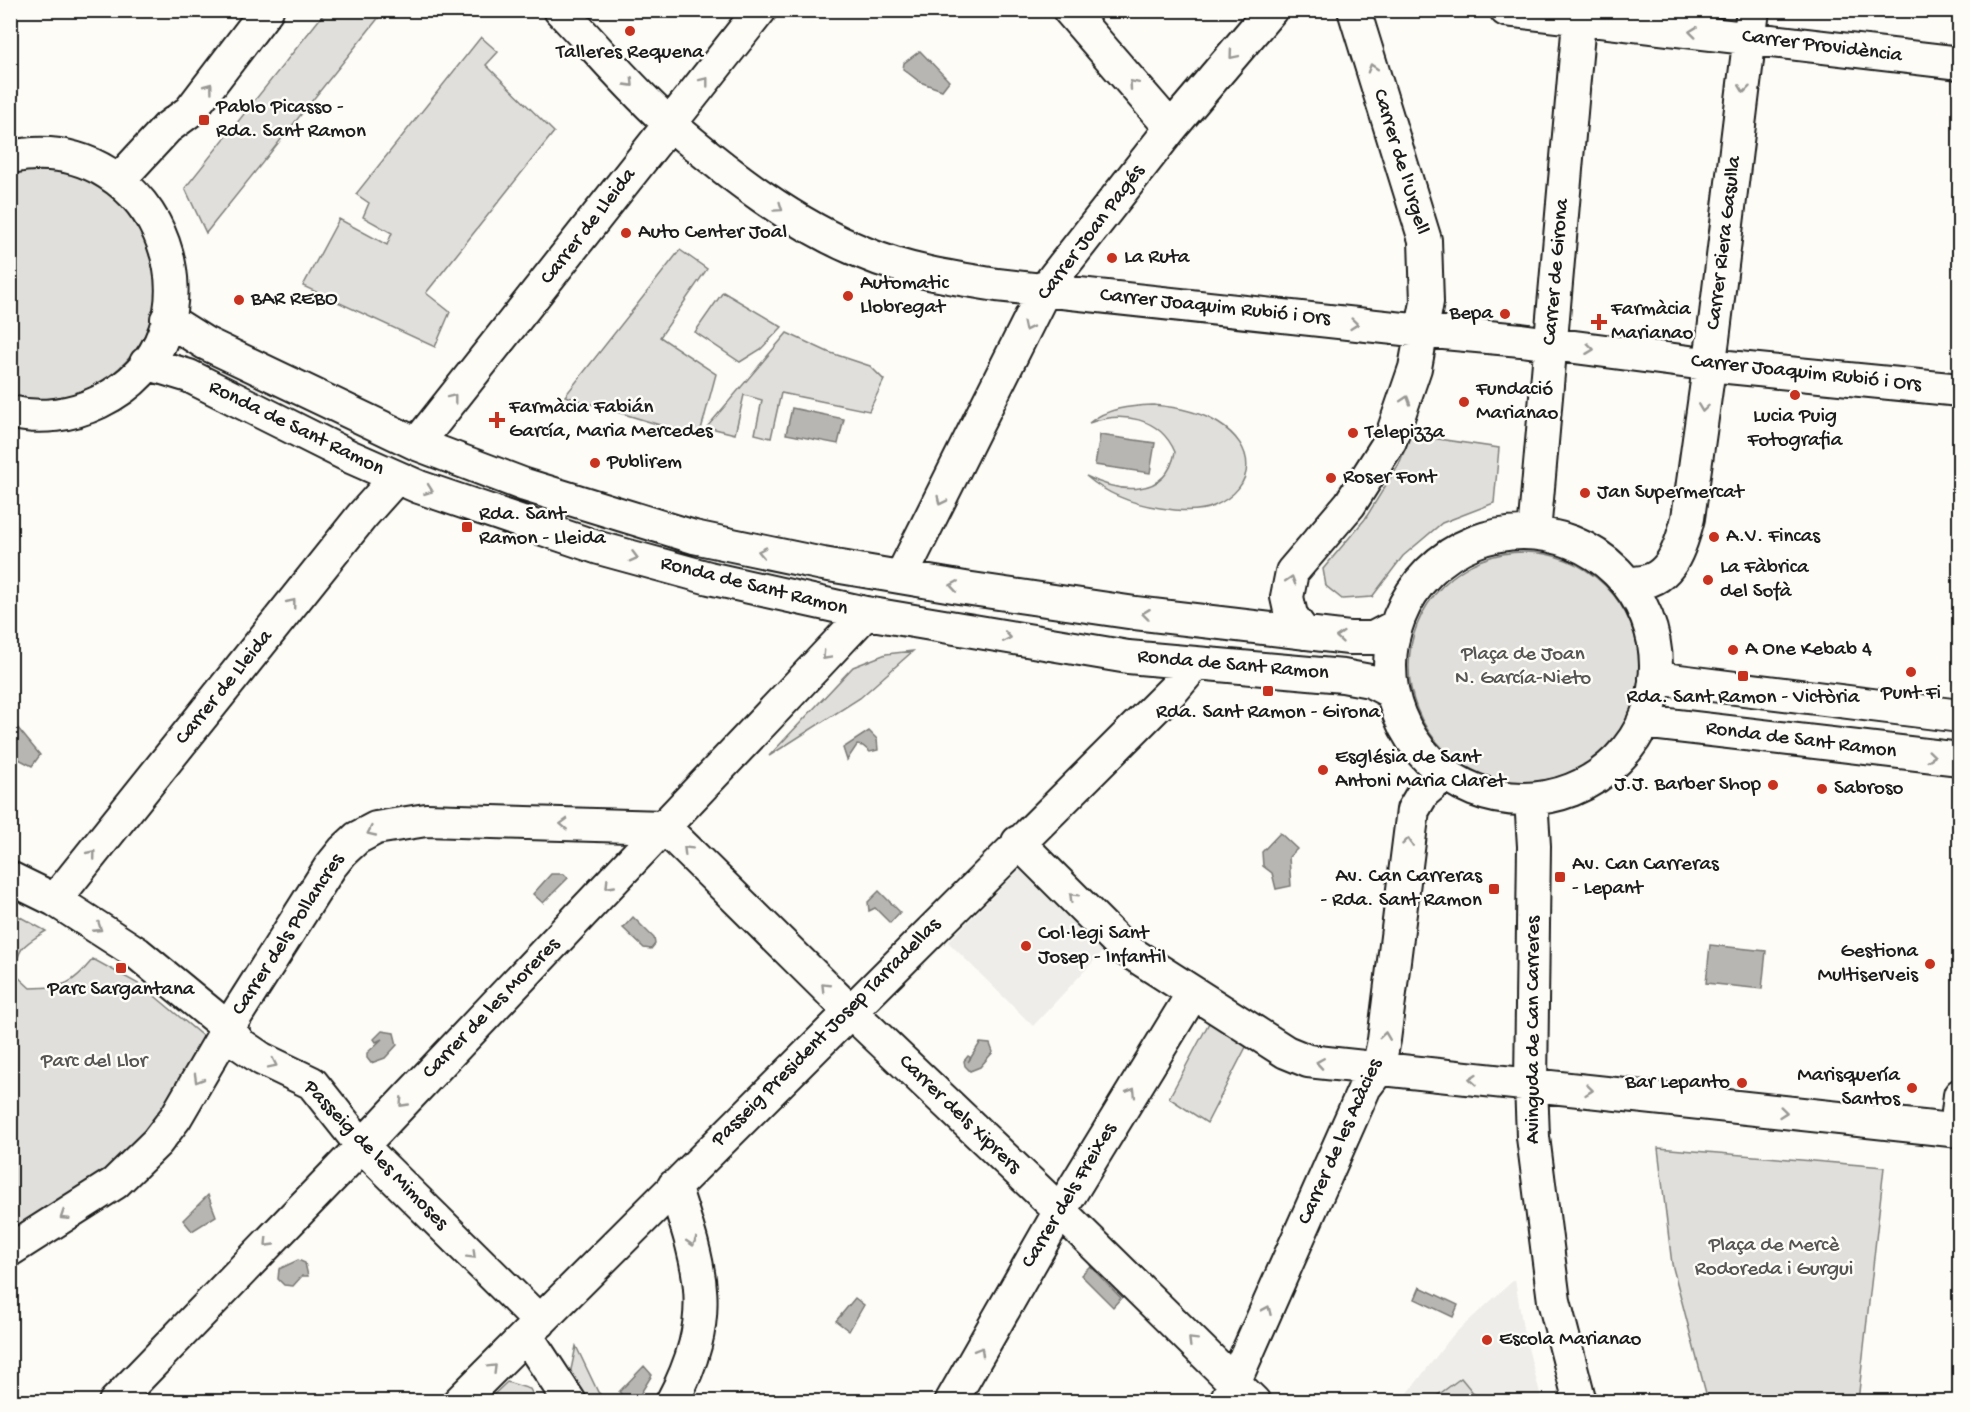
<svg xmlns="http://www.w3.org/2000/svg" width="1970" height="1412" viewBox="0 0 1970 1412" font-family="'Gochi Hand',sans-serif">
  <rect width="100%" height="100%" fill="#fdfcf7"/>
  <filter id="ink" filterUnits="userSpaceOnUse"><feTurbulence type="fractalNoise" baseFrequency=".0167" numOctaves="2"/><feDisplacementMap in="SourceGraphic" scale="12" xChannelSelector="R" yChannelSelector="G"/><feConvolveMatrix kernelMatrix="1 2 1 2 8 2 1 2 1" color-interpolation-filters="sRGB"/></filter>
  <g filter="url(#ink)">
    <path fill="#eeede9" d="M1022 867 1104 950 1033 1026 948 942Z
      M1515 1279 1523 1329 1542 1401 1401 1402 1453 1335Z"/>
    <path fill="#e0dfdb" stroke="#7e7e7c" stroke-width="1.5" d="M326 11H384L206 233 185 188Z
      M481 37 498 52 486 65 554 132 426 293 450 312 435 347 303 286 339 219 387 245 392 233 363 217 369 203 356 194Z
      M18 171C33 171 49 170 63 172 91 175 118 196 132 219 138 228 145 237 149 246 183 335 98 416 11 397V173Z
      M680 250 707 269 660 337 716 374 699 437 565 396Z
      M723 292 782 327 761 349 740 362 695 332Z
      M787 333 828 352 870 366 884 380 869 411 781 393 771 438 755 434 762 400 744 395 735 434 707 427Z
      M1153 405C1175 407 1199 411 1218 423 1257 447 1257 487 1214 506 1198 513 1178 511 1160 508 1132 504 1108 495 1086 476 1119 493 1166 499 1175 452 1160 417 1122 411 1089 423 1107 408 1130 406 1153 405Z
      M1411 435 1499 448 1494 503 1442 523 1403 556 1372 597 1342 599 1326 586 1323 569 1365 519 1399 464Z
      M1409 667a115 115 0 1 1 230 0a115 115 0 1 1-230 0Z
      M913 651 860 698 769 756 853 667 886 654Z
      M11 912 46 931C24 945 16 947 16 975L30 988C66 987 71 985 93 959L144 987 206 1039 149 1132 112 1168 11 1232Z
      M1210 1021 1247 1045 1207 1123 1169 1098Z
      M1658 1148 1884 1167 1858 1401H1708L1672 1264Z
      M576 1346 598 1392 607 1401H583L569 1379Z
      M1461 1378 1480 1401H1430Z
      M507 1382 530 1389 536 1401H487Z"/>
    <path fill="#b7b6b2" stroke="#797876" stroke-width="1.5" d="M920 51 949 81 942 90 920 82 903 69 904 63Z
      M792 408 844 419 838 444 786 434Z
      M1100 435 1155 443 1150 473 1095 465Z
      M12 721 40 755 32 766 11 755Z
      M869 731 877 739 878 750 870 752 863 746 857 745 847 760 843 748Z
      M1280 833 1297 849 1289 857 1291 886 1276 889 1272 873 1263 866 1262 852Z
      M551 874H564L568 878 543 903 533 894Z
      M879 891 900 912 890 923 875 908 869 911 868 902Z
      M633 917 654 938 655 944 651 949 644 948 623 928Z
      M1710 945 1766 951 1762 989 1706 983Z
      M382 1031 394 1033 397 1045 385 1058 371 1063 367 1058V1053L382 1039 376 1042 374 1039Z
      M980 1043 990 1044 993 1052 980 1067 970 1071 965 1066 964 1061 968 1056 971 1058 968 1062Z
      M208 1195 216 1216 192 1231 183 1220Z
      M298 1260 305 1263 308 1276H302L293 1286 284 1285 278 1279 279 1269Z
      M1090 1266 1121 1298 1113 1307 1081 1275Z
      M1420 1287 1458 1305 1453 1317 1415 1299Z
      M855 1298 864 1305 849 1331 836 1321Z
      M644 1366 652 1375 636 1401H629L619 1392Z"/>
    <g fill="none" stroke-linecap="round" stroke-linejoin="round">
      <g stroke="#1c1c1c" stroke-width="36">
        <path id="street" d="M560 10C597 48 632 91 671 125 730 175 792 224 864 253 906 271 952 278 997 285L1422 331 1521 340 1728 367 1960 390
          M1069 10 1171 128
          M1506 10 1960 63
          M10 157C162 126 237 336 99 402 72 415 40 420 10 412
          M119 180 167 128 190 111 267 10
          M167 319 205 343 417 444 525 485 694 537 823 564 965 588 1135 613 1349 638H1373L1396 626
          M146 363 189 376 351 457 419 487 599 548 709 578 866 613 1128 657 1343 676 1370 681 1393 693
          M417 444 760 10
          M1534 533 1580 10
          M1390 666a133 133 0 1 1 266 0a133 133 0 1 1-266 0Z
          M901 577 1045 289 1171 128 1271 10
          M1626 582C1668 588 1680 551 1688 518L1713 339 1753 10
          M1304 633 1291 615 1287 597 1292 572 1350 504 1390 441 1415 368 1427 302 1425 240 1354 10
          M1655 678 1960 716
          M1643 722 1960 759
          M1531 799 1534 846 1531 1084 1533 1137 1554 1301 1580 1402
          M664 827 849 1010 1060 1211 1254 1402
          M1018 842 1125 949 1286 1052 1308 1061 1960 1131
          M10 878 55 900 137 953 228 1028 240 1044 262 1059 312 1083 362 1146 540 1322
          M55 900 362 516 396 478
          M1956 1130 1960 1095
          M10 1250 115 1183 157 1142 176 1117 228 1028 330 867 343 851 357 838 376 828 426 820 664 827
          M526 1335 570 1402
          M1226 1401 1365 1087 1378 1070 1384 1040 1413 810 1423 793 1445 774
          M115 1402 362 1146 866 613
          M459 1402 1174 689 1195 664
          M672 1402C717 1317 702 1271 674 1186
          M951 1402 1060 1211 1193 993"/>
      </g>
      <use href="#street" stroke="#fdfcf7" stroke-width="32"/>
    </g>
    <defs><path id="oneway-chevron" d="M-2-3.5L2.5 0L-2 3.5" fill="none" stroke-width="1.6" stroke-linecap="round" stroke-linejoin="round" transform="scale(1.5)"/></defs>
    <g stroke="#989794">
      <use href="#oneway-chevron" transform="translate(1693 32) rotate(-173)"/>
      <use href="#oneway-chevron" transform="translate(1233 55) rotate(130)"/>
      <use href="#oneway-chevron" transform="translate(1372 68) rotate(-107)"/>
      <use href="#oneway-chevron" transform="translate(705 81) rotate(-52)"/>
      <use href="#oneway-chevron" transform="translate(630 83) rotate(46)"/>
      <use href="#oneway-chevron" transform="translate(1133 84) rotate(-131)"/>
      <use href="#oneway-chevron" transform="translate(209 87) rotate(-53)"/>
      <use href="#oneway-chevron" transform="translate(1744 89) rotate(97)"/>
      <use href="#oneway-chevron" transform="translate(779 208) rotate(35)"/>
      <use href="#oneway-chevron" transform="translate(1354 324) rotate(6)"/>
      <use href="#oneway-chevron" transform="translate(1027 327) rotate(116)"/>
      <use href="#oneway-chevron" transform="translate(1590 349) rotate(7)"/>
      <use href="#oneway-chevron" transform="translate(453 398) rotate(-52)"/>
      <use href="#oneway-chevron" transform="translate(1406 400) rotate(-72)"/>
      <use href="#oneway-chevron" transform="translate(1703 408) rotate(98)"/>
      <use href="#oneway-chevron" transform="translate(429 490) rotate(20)"/>
      <use href="#oneway-chevron" transform="translate(941 501) rotate(116)"/>
      <use href="#oneway-chevron" transform="translate(762 552) rotate(-168)"/>
      <use href="#oneway-chevron" transform="translate(634 557) rotate(15)"/>
      <use href="#oneway-chevron" transform="translate(1291 580) rotate(-73)"/>
      <use href="#oneway-chevron" transform="translate(954 586) rotate(-171)"/>
      <use href="#oneway-chevron" transform="translate(292 603) rotate(-51)"/>
      <use href="#oneway-chevron" transform="translate(1146 614) rotate(-173)"/>
      <use href="#oneway-chevron" transform="translate(1007 637) rotate(10)"/>
      <use href="#oneway-chevron" transform="translate(1340 637) rotate(-175)"/>
      <use href="#oneway-chevron" transform="translate(826 656) rotate(133)"/>
      <use href="#oneway-chevron" transform="translate(1931 756) rotate(6)"/>
      <use href="#oneway-chevron" transform="translate(564 824) rotate(-178)"/>
      <use href="#oneway-chevron" transform="translate(371 832) rotate(155)"/>
      <use href="#oneway-chevron" transform="translate(1408 842) rotate(-83)"/>
      <use href="#oneway-chevron" transform="translate(687 850) rotate(-135)"/>
      <use href="#oneway-chevron" transform="translate(92 854) rotate(-51)"/>
      <use href="#oneway-chevron" transform="translate(609 885) rotate(134)"/>
      <use href="#oneway-chevron" transform="translate(1073 897) rotate(-135)"/>
      <use href="#oneway-chevron" transform="translate(98 928) rotate(33)"/>
      <use href="#oneway-chevron" transform="translate(825 987) rotate(-135)"/>
      <use href="#oneway-chevron" transform="translate(1385 1036) rotate(-82)"/>
      <use href="#oneway-chevron" transform="translate(1320 1063) rotate(-171)"/>
      <use href="#oneway-chevron" transform="translate(273 1064) rotate(26)"/>
      <use href="#oneway-chevron" transform="translate(198 1079) rotate(120)"/>
      <use href="#oneway-chevron" transform="translate(1473 1079) rotate(-175)"/>
      <use href="#oneway-chevron" transform="translate(1589 1090) rotate(6)"/>
      <use href="#oneway-chevron" transform="translate(1132 1092) rotate(-59)"/>
      <use href="#oneway-chevron" transform="translate(403 1103) rotate(134)"/>
      <use href="#oneway-chevron" transform="translate(1783 1112) rotate(6)"/>
      <use href="#oneway-chevron" transform="translate(64 1216) rotate(147)"/>
      <use href="#oneway-chevron" transform="translate(692 1242) rotate(73)"/>
      <use href="#oneway-chevron" transform="translate(268 1243) rotate(134)"/>
      <use href="#oneway-chevron" transform="translate(472 1255) rotate(45)"/>
      <use href="#oneway-chevron" transform="translate(1267 1310) rotate(-66)"/>
      <use href="#oneway-chevron" transform="translate(1192 1341) rotate(-135)"/>
      <use href="#oneway-chevron" transform="translate(980 1351) rotate(-60)"/>
      <use href="#oneway-chevron" transform="translate(493 1368) rotate(-45)"/>
    </g>
  </g>
  <g fill="#c8321e" stroke="#fdfcf7" stroke-width="2">
    <circle cx="630" cy="31" r="6"/>
    <rect x="198" y="114" width="12" height="12" rx="3"/>
    <circle cx="626" cy="233" r="6"/>
    <circle cx="1112" cy="258" r="6"/>
    <circle cx="848" cy="296" r="6"/>
    <circle cx="239" cy="300" r="6"/>
    <circle cx="1505" cy="314" r="6"/>
    <path d="M1596 313h6v6h6v6h-6v6h-6v-6h-6v-6h6z"/>
    <circle cx="1795" cy="395" r="6"/>
    <circle cx="1464" cy="402" r="6"/>
    <path d="M494 411h6v6h6v6h-6v6h-6v-6h-6v-6h6z"/>
    <circle cx="1353" cy="433" r="6"/>
    <circle cx="595" cy="463" r="6"/>
    <circle cx="1331" cy="478" r="6"/>
    <circle cx="1585" cy="493" r="6"/>
    <rect x="461" y="521" width="12" height="12" rx="3"/>
    <circle cx="1714" cy="537" r="6"/>
    <circle cx="1708" cy="580" r="6"/>
    <circle cx="1733" cy="650" r="6"/>
    <circle cx="1911" cy="672" r="6"/>
    <rect x="1737" y="670" width="12" height="12" rx="3"/>
    <rect x="1262" y="685" width="12" height="12" rx="3"/>
    <circle cx="1323" cy="770" r="6"/>
    <circle cx="1773" cy="785" r="6"/>
    <circle cx="1822" cy="789" r="6"/>
    <rect x="1554" y="871" width="12" height="12" rx="3"/>
    <rect x="1488" y="883" width="12" height="12" rx="3"/>
    <circle cx="1026" cy="946" r="6"/>
    <circle cx="1930" cy="964" r="6"/>
    <rect x="115" y="962" width="12" height="12" rx="3"/>
    <circle cx="1742" cy="1083" r="6"/>
    <circle cx="1912" cy="1088" r="6"/>
    <circle cx="1487" cy="1340" r="6"/>
  </g>
  <g text-anchor="middle" dominant-baseline="central" stroke-width="5" stroke-linejoin="round" paint-order="stroke">
    <g font-size="21" fill="#1c1c1c" stroke="#fdfcf7">
      <text transform="translate(1822 47) rotate(7)">Carrer Providència</text>
      <text transform="translate(1400 162) rotate(73)">Carrer de l'Urgell</text>
      <text transform="translate(589 227) rotate(-52)">Carrer de Lleida</text>
      <text transform="translate(1092 233) rotate(-53)">Carrer Joan Pagés</text>
      <text transform="translate(1725 243) rotate(-83)">Carrer Riera Gasulla</text>
      <text transform="translate(1557 272) rotate(-85)">Carrer de Girona</text>
      <text transform="translate(1215 308) rotate(6)">Carrer Joaquim Rubió i Ors</text>
      <text transform="translate(1806 374) rotate(6)">Carrer Joaquim Rubió i Ors</text>
      <text transform="translate(296 429) rotate(26)">Ronda de Sant Ramon</text>
      <text transform="translate(754 587) rotate(14)">Ronda de Sant Ramon</text>
      <text transform="translate(1233 666) rotate(5)">Ronda de Sant Ramon</text>
      <text transform="translate(225 688) rotate(-51)">Carrer de Lleida</text>
      <text transform="translate(1801 741) rotate(7)">Ronda de Sant Ramon</text>
      <text transform="translate(289 935) rotate(-57)">Carrer dels Pollancres</text>
      <text transform="translate(492 1009) rotate(-46)">Carrer de les Moreres</text>
      <text transform="translate(1534 1030) rotate(-90)">Avinguda de Can Carreres</text>
      <text transform="translate(827 1033) rotate(-45)">Passeig President Josep Tarradellas</text>
      <text transform="translate(959 1115) rotate(44)">Carrer dels Xiprers</text>
      <text transform="translate(1341 1142) rotate(-66)">Carrer de les Acàcies</text>
      <text transform="translate(375 1156) rotate(46)">Passeig de les Mimoses</text>
      <text transform="translate(1070 1196) rotate(-59)">Carrer dels Freixes</text>
    </g>
    <g font-size="21" fill="#1c1c1c" stroke="#fdfcf7" text-anchor="start">
      <text x="630" y="53" text-anchor="middle">Talleres Requena</text>
      <text x="216" y="108">Pablo Picasso -<tspan x="216" dy="24">Rda. Sant Ramon</tspan></text>
      <text x="638" y="233">Auto Center Joal</text>
      <text x="1124" y="258">La Ruta</text>
      <text x="860" y="284">Automatic<tspan x="860" dy="24">Llobregat</tspan></text>
      <text x="251" y="300">BAR REBO</text>
      <text x="1611" y="310">Farmàcia<tspan x="1611" dy="24">Marianao</tspan></text>
      <text x="1493" y="314" text-anchor="end">Bepa</text>
      <text x="1476" y="390">Fundació<tspan x="1476" dy="24">Marianao</tspan></text>
      <text x="509" y="408">Farmàcia Fabián<tspan x="509" dy="24">García, Maria Mercedes</tspan></text>
      <text x="1795" y="417" text-anchor="middle">Lucia Puig<tspan x="1795" dy="24">Fotografia</tspan></text>
      <text x="1365" y="433">Telepizza</text>
      <text x="607" y="463">Publirem</text>
      <text x="1343" y="478">Roser Font</text>
      <text x="1597" y="493">Jan Supermercat</text>
      <text x="479" y="515">Rda. Sant<tspan x="479" dy="24">Ramon - Lleida</tspan></text>
      <text x="1726" y="537">A.V. Fincas</text>
      <text x="1720" y="568">La Fàbrica<tspan x="1720" dy="24">del Sofà</tspan></text>
      <text x="1745" y="650">A One Kebab 4</text>
      <text x="1911" y="694" text-anchor="middle">Punt Fi</text>
      <text x="1743" y="698" text-anchor="middle">Rda. Sant Ramon - Victòria</text>
      <text x="1268" y="713" text-anchor="middle">Rda. Sant Ramon - Girona</text>
      <text x="1335" y="758">Església de Sant<tspan x="1335" dy="24">Antoni Maria Claret</tspan></text>
      <text x="1761" y="785" text-anchor="end">J.J. Barber Shop</text>
      <text x="1834" y="789">Sabroso</text>
      <text x="1572" y="865">Av. Can Carreras<tspan x="1572" dy="24">- Lepant</tspan></text>
      <text x="1482" y="877" text-anchor="end">Av. Can Carreras<tspan x="1482" dy="24">- Rda. Sant Ramon</tspan></text>
      <text x="1038" y="934">Col·legi Sant<tspan x="1038" dy="24">Josep - Infantil</tspan></text>
      <text x="1918" y="952" text-anchor="end">Gestiona<tspan x="1918" dy="24">Multiserveis</tspan></text>
      <text x="121" y="990" text-anchor="middle">Parc Sargantana</text>
      <text x="1900" y="1076" text-anchor="end">Marisquería<tspan x="1900" dy="24">Santos</tspan></text>
      <text x="1730" y="1083" text-anchor="end">Bar Lepanto</text>
      <text x="1499" y="1340">Escola Marianao</text>
    </g>
    <g font-size="21" fill="#575655" stroke="#fdfcf7">
      <text x="1523" y="655">Plaça de Joan<tspan x="1523" dy="24">N. García-Nieto</tspan></text>
      <text x="94" y="1062">Parc del Llor</text>
      <text x="1774" y="1246">Plaça de Mercè<tspan x="1774" dy="24">Rodoreda i Gurgui</tspan></text>
    </g>
  </g>
  <rect width="1970" height="1412" fill="none" stroke="#fdfcf7" stroke-width="36"/>
  <rect x="18" y="18" width="1934" height="1376" fill="none" stroke="#1c1c1c" stroke-width="2" filter="url(#ink)"/>
</svg>
